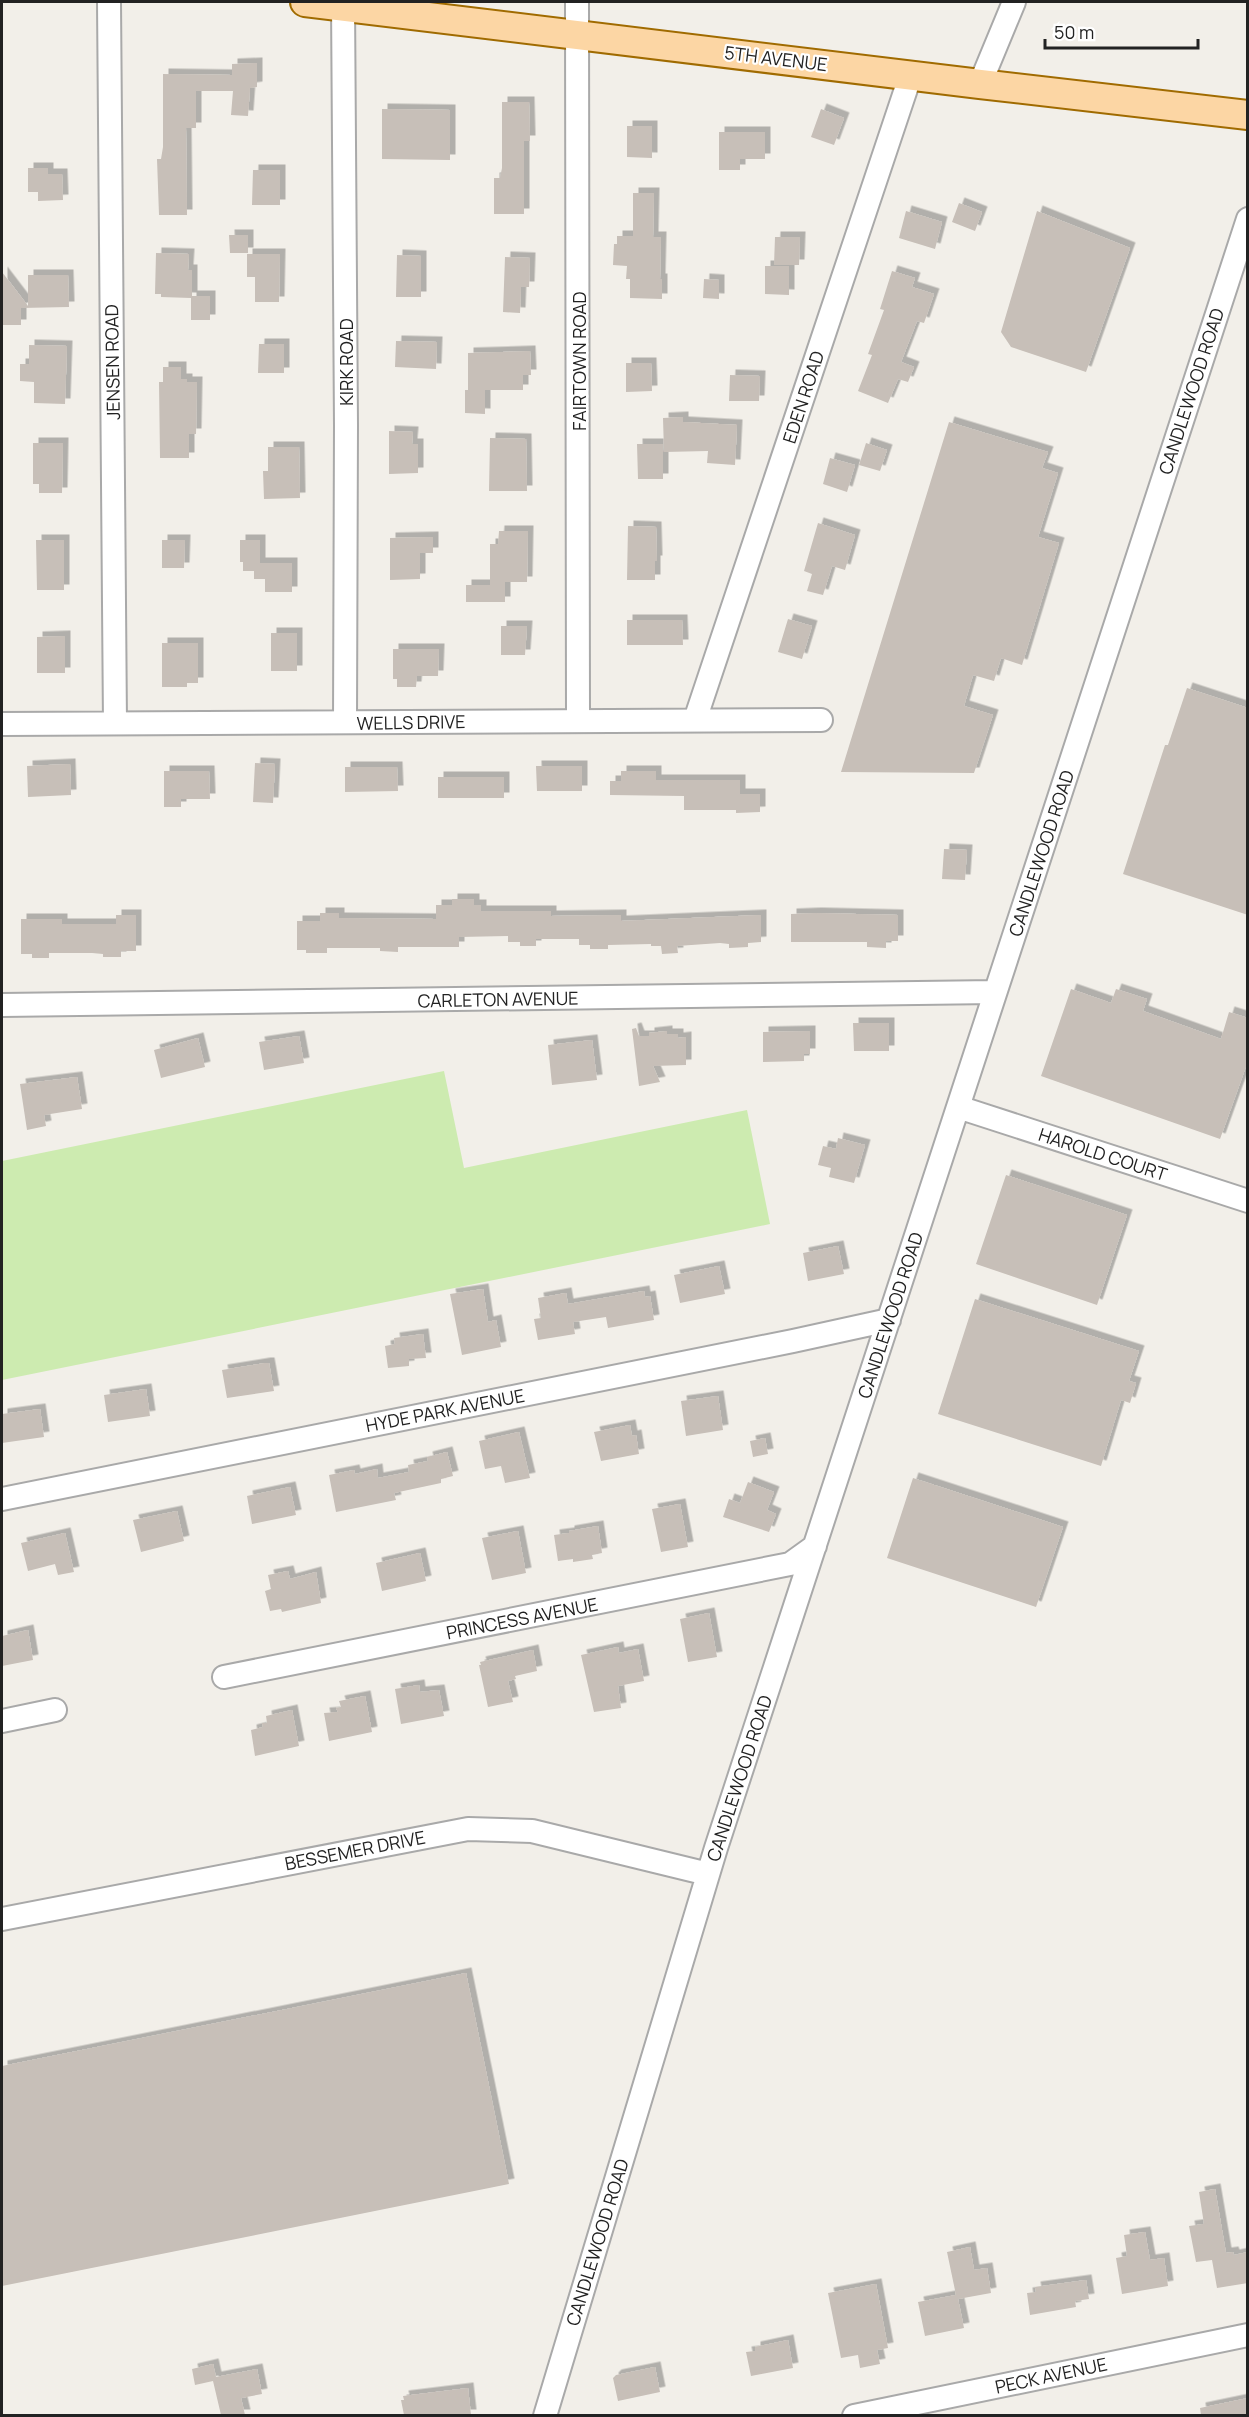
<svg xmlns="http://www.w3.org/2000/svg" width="1249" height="2417" viewBox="0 0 1249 2417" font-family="Manrope,sans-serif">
  <defs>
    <filter id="shadow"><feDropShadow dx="5.5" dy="-5.5" stdDeviation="0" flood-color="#0004"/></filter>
  </defs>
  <rect width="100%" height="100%" fill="#f2efe9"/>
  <path fill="#cdebb0" d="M444 1071 464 1168 747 1110 770 1224 2 1380V1161Z"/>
  <path fill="#c7bfb8" filter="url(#shadow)" d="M257 63V87L250 88 248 116 231 115 233 91H196V128H186L187 215H159L157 159H161L163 147V74L232 75V64Z
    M502 102H529L530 141H524V214H494V178H500L502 168Z
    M382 109 450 110V160L382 159Z
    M821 109 844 118 834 145 811 137Z
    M627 126H652V158L627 157Z
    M719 132H765V159H740V170H719Z
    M28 168H48V174H62L63 200 38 201V192H28Z
    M253 170H280V205H252Z
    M633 193H654L653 237H661L660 279H662V299L630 298V279H626L627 266 613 265 614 244H617V236H633Z
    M959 203 982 212 975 231 952 222Z
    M906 211 942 222 935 249 899 238Z
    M1037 211 1130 248 1086 372 1011 347 1001 332Z
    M229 235H248V253H230Z
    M775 237H800L799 265H774Z
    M156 253 189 254 188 270H192V296H210V320H191V298L161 297V294H155Z
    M247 254H280L279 302H255V277H247Z
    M397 255 421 256V297H396Z
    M505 257 530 258 529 287H521L520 313 503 312Z
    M765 266H789V295L765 294Z
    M892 271 915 278 912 287 934 294 924 323 917 321 901 362 914 367 908 382 898 379 888 403 858 391 872 355 868 354 884 310 880 309Z
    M2 272 28 306V275H68L69 307 21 308V325H2Z
    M704 279 719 280V299L703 298Z
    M396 341 437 342 436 369 395 367Z
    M259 344H284V373H258Z
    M29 345 67 346 65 404 34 403V382L20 381V364H29Z
    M530 351 531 375H523V390H485V414L465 413V390H468V353Z
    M626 363H651L652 391 626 392Z
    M163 367H181V379H187V382H197L196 434H189V458H160L159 382H163Z
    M730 375 760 376 759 401H729Z
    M683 417V422L737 425 735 465 707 463 708 451 664 452 663 418Z
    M949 422 1048 452 1042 468 1058 473 1038 537 1059 543 1022 665 1001 658 994 681 973 675 964 706 993 715 974 773 841 772Z
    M389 431 413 432 412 444H418V473L389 474Z
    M490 438 526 439 527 491H489Z
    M33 443H63L62 493H39V484H33Z
    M866 443 887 450 880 471 859 465Z
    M637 444H663V479H638Z
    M268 447H299L300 498 264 499 263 471H268Z
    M830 458 855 465 847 492 823 484Z
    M818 523 855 535 845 570 832 566 823 595 807 591 812 574 804 571Z
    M628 526 656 527 657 561H655V580H627Z
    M499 531H528L527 582H505V602H466V585H490V544H498Z
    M433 537V553H420V579L390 580V538Z
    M36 540H64V590H37Z
    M162 540H185L184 568H162Z
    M240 540H260V563H292V592H265V579H254V571H243V562H240Z
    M788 619 812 626 802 659 778 652Z
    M627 620H682L683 645H627Z
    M501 626H527L525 655H501Z
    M271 633H297V671H271Z
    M65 636V673H37V637Z
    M162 643H198V683H187V687H162Z
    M393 649H439L438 676H417L416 687H397V679H393Z
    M1187 688 1248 708V915L1123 874 1165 745H1168Z
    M255 763 275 764 273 803 253 802Z
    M70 764 71 795 28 797 27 766Z
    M536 766H582V791H537Z
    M345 767H397L398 791 345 792Z
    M164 771H209L210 799H181V807H164Z
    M621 771H656V780H740V794H760V812L736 813V810H684V796L610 795V781H621Z
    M438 777H504V798H438Z
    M944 849 967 850 965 880 942 879Z
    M452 899H474V905H481V911H551V916L621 915V921L761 915V942L748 943V947L729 948V944L720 943 677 946 678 953 662 954 661 946H651V944L608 945V949H590V945H579V939H536V946H520V942H508V936L459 937V947H398V952L380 951V948H327V953H306V950H297V921H320V913H339V918L436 919V905H452Z
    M816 913 898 915V941H886V948L867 947V942H791V914Z
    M116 915H136V951H121V957H103V954L92 953H49V958H32V954H21V919H62V924H116Z
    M1071 989 1111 1003 1116 989 1147 999 1143 1011 1221 1039 1229 1012 1248 1018V1061L1220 1139 1041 1076Z
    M853 1023H889V1051H854Z
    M636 1028 639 1036H649V1033L667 1031V1034H678V1038L686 1037V1065L653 1066 660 1082 639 1086 632 1029Z
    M810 1031V1054H804V1061L763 1062V1032Z
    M299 1036 304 1063 264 1070 259 1042Z
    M198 1038 205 1067 161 1078 154 1050Z
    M592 1040 597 1080 552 1085 548 1045Z
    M77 1077 82 1109 44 1115 46 1126 27 1130 20 1084Z
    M838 1138 865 1145 854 1183 829 1177 831 1168 818 1165 823 1146 836 1149Z
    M1006 1175 1127 1215 1097 1305 976 1264Z
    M838 1246 844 1274 808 1281 803 1253Z
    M719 1266 725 1294 680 1303 674 1275Z
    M483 1289 488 1322 496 1320 501 1347 462 1355 450 1294Z
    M644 1291 645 1297 650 1296 654 1320 608 1328 606 1317 573 1322 575 1334 538 1340 534 1319 541 1318 538 1298 566 1293 568 1304Z
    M975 1299 1139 1351 1129 1381 1136 1383 1130 1403 1121 1400 1101 1466 938 1414Z
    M423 1334 426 1358 409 1359V1366L388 1368 385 1346 395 1344 394 1338Z
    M265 1363H269L274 1391 227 1398 222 1370Z
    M146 1389 150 1416 108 1422 104 1395Z
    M718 1396 723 1430 686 1436 681 1401Z
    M40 1409 44 1437 2 1443V1414Z
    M630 1425 632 1436 636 1435 639 1454 601 1461 594 1432Z
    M519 1432 530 1478 505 1483 501 1466 485 1469 479 1441Z
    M765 1438 768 1454 753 1457 750 1441Z
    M447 1452 453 1476 441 1479V1483L394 1493 396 1500 336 1512 329 1475 354 1470 355 1474 377 1469 378 1478 409 1472 408 1465 428 1461 427 1457Z
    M913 1478 1063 1527 1036 1607 887 1558Z
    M748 1482 774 1492 767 1510 776 1514 769 1532 723 1517 729 1499 740 1503Z
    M290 1487 296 1515 252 1524 247 1496Z
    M680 1504 688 1547 661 1552 652 1509Z
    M177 1511 184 1541 141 1552 133 1520Z
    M598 1526 602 1553 592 1555 593 1559 573 1562V1559L558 1561 554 1535 569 1533V1531Z
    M518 1531 526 1573 492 1580 482 1538Z
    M65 1533 74 1572 58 1575 55 1564 28 1571 21 1543Z
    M420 1553 426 1581 382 1591 376 1563Z
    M288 1571 290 1579 316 1572 321 1603 282 1612 281 1609 270 1611 265 1591 271 1589 268 1575Z
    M709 1613 717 1657 688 1662 680 1619Z
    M28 1630 33 1660 2 1666V1636Z
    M618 1647 619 1653 638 1649 644 1681 618 1686 621 1708 594 1712 581 1655Z
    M533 1650 537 1671 515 1676 516 1679 508 1681 513 1702 488 1707 479 1665H481L480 1662Z
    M419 1685 420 1692 439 1690 444 1716 401 1724 395 1689Z
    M365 1696 372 1732 329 1741 324 1713 338 1712 336 1708 341 1707 339 1701Z
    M292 1710 299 1746 255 1756 251 1730 263 1727 262 1723H267L266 1716Z
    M466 1973 509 2184 2 2286V2066Z
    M1215 2189 1226 2253 1233 2252 1234 2255 1248 2252V2283L1217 2288 1212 2260 1196 2262 1189 2226 1204 2224 1199 2192Z
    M1145 2232 1150 2260 1164 2258 1168 2286 1122 2294 1116 2258 1127 2256 1124 2235Z
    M970 2247 974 2270 987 2268 991 2293 958 2299 964 2328 925 2336 918 2302 956 2295 947 2252Z
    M1086 2280 1089 2299 1075 2301 1076 2307 1030 2315 1027 2293 1036 2292 1035 2287Z
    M876 2284 888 2348 877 2350 880 2364 860 2368 858 2355 841 2358 828 2293Z
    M788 2340 793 2368 751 2376 746 2352 755 2351V2347Z
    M213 2364 216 2377 257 2369 262 2394 241 2398 245 2415H221L213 2381 195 2385 192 2369Z
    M655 2367 660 2392 618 2401 613 2378 616 2375Z
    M468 2388 471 2415H404L401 2400H404L403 2396Z
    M1248 2398V2415H1201L1200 2408Z"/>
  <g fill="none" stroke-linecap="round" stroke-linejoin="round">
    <g stroke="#a9a9a9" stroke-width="26">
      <path id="minor" d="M109 2 115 723
        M343 2 346 425 345 722
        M577 2 578 720
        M980 84 1014 2
        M695 720 911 74
        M2 724 821 720
        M2 1005 995 992
        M958 1107 1248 1201
        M2 1499 793 1341 889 1320
        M224 1677 790 1564 815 1546
        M2 1721 55 1710
        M2 1919 468 1829 532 1831 708 1874
        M545 2416 716 1848 1248 219
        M854 2416 1248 2335"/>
    </g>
    <g stroke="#a06b00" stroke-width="32">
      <path id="major" d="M305 2 980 84 1248 115"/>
    </g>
    <use href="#minor" stroke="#fff" stroke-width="22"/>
    <use href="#major" stroke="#fcd6a4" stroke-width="28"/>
  </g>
  <g text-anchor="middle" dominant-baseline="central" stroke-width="4.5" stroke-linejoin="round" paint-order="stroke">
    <g font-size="18" fill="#222" stroke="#fff">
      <text transform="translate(776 58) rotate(7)">5TH AVENUE</text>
      <text transform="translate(579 361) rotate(-90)">FAIRTOWN ROAD</text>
      <text transform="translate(112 362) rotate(-91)">JENSEN ROAD</text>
      <text transform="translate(346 362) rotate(-90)">KIRK ROAD</text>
      <text transform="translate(1191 391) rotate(-72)">CANDLEWOOD ROAD</text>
      <text transform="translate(803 397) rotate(-72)">EDEN ROAD</text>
      <text transform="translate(411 722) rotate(-1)">WELLS DRIVE</text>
      <text transform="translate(1041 853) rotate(-72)">CANDLEWOOD ROAD</text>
      <text transform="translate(498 999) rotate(-1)">CARLETON AVENUE</text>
      <text transform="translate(1103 1154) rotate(18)">HAROLD COURT</text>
      <text transform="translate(890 1315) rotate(-72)">CANDLEWOOD ROAD</text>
      <text transform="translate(445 1410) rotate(-11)">HYDE PARK AVENUE</text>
      <text transform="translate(522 1618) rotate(-11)">PRINCESS AVENUE</text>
      <text transform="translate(739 1778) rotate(-72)">CANDLEWOOD ROAD</text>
      <text transform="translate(355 1850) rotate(-11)">BESSEMER DRIVE</text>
      <text transform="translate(597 2242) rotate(-73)">CANDLEWOOD ROAD</text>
      <text transform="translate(1051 2375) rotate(-12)">PECK AVENUE</text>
    </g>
  </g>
  <rect width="1249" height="2417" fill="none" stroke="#222222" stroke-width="6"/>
  <path d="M1045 39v9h153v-9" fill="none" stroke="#222222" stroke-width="3"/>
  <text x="1054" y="39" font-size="18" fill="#222222" stroke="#ffffff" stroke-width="4.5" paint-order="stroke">50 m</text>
</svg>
